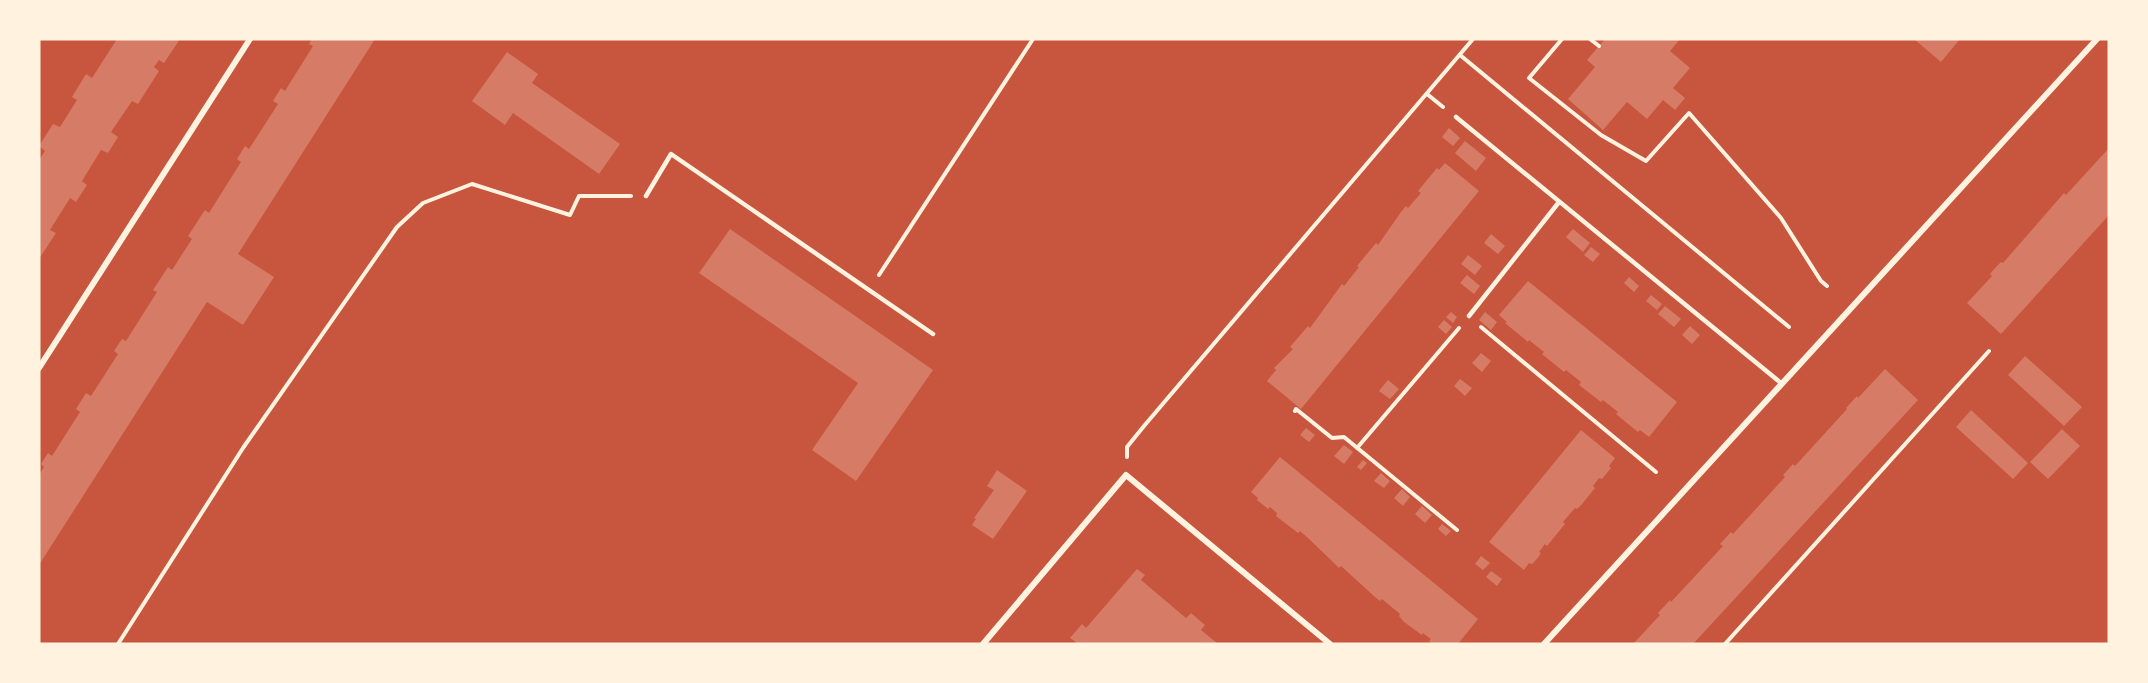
<svg xmlns="http://www.w3.org/2000/svg" width="2148" height="683" viewBox="0 0 2148 683" font-family="'IBM Plex Sans',sans-serif">
  <rect width="100%" height="100%" fill="#c8553d"/>
  <path fill="#d67c66" d="M117 39H180L164 63 159 60 154 67 159 71 138 104 132 101 111 132 118 137 108 153 101 150 82 181 87 185 76 202 70 198 50 230 56 233 39 259V160L45 151 39 146 53 124 60 127 77 100 72 97 86 74 92 78Z
    M312 39H375L238 254 274 277 243 325 207 302 39 565V475L44 467 41 464 48 453 52 456 80 412 76 409 86 393 91 396 118 354 114 351 122 339 126 341 157 292 153 290 168 267 172 270 192 239 188 236 201 216 205 210 209 213 241 162 237 159 245 146 249 149 278 104 273 101 281 88 285 91 313 46 309 44Z
    M1605 39H1680L1670 51 1690 68 1673 88 1685 98 1675 110 1663 100 1647 119 1627 102 1603 130 1568 99 1595 67 1587 60Z
    M1914 39H1960L1941 62Z
    M507 52 538 74 532 83 620 144 599 174 513 113 505 125 472 101Z
    M1449 128 1460 138 1453 146 1442 137Z
    M1465 141 1486 158 1476 171 1455 153Z
    M2109 148V215L2001 334 1967 303 1992 276 1990 274 1996 267 2001 262 2003 263 2064 193 2066 195Z
    M1445 163 1479 191 1301 409 1267 381 1276 370 1274 368 1293 349 1290 347 1308 326 1310 328 1342 284 1344 286 1359 267 1357 266 1376 243 1378 245 1401 212 1406 206 1408 208 1421 193 1418 191 1437 168 1439 170Z
    M730 229 933 370 856 481 812 450 858 383 699 273Z
    M1573 229 1590 243 1583 252 1566 237Z
    M1491 234 1505 246 1498 254 1484 243Z
    M1591 247 1600 254 1593 262 1584 255Z
    M1468 255 1482 266 1475 275 1461 264Z
    M1467 275 1480 286 1474 294 1460 283Z
    M1629 277 1639 286 1634 292 1624 283Z
    M1528 281 1677 402 1649 437 1640 430 1638 432 1633 428 1616 414 1618 412 1603 400 1601 402 1579 385 1581 382 1566 370 1564 372 1542 354 1544 352 1529 340 1528 342 1505 323 1507 322 1499 315Z
    M1651 295 1662 304 1657 310 1646 301Z
    M1665 306 1681 319 1674 327 1658 314Z
    M1451 312 1457 317 1453 323 1446 317Z
    M1485 312 1497 322 1491 330 1479 320Z
    M1444 320 1452 327 1446 334 1438 327Z
    M1690 326 1700 335 1692 344 1682 335Z
    M1481 353 1491 361 1482 372 1472 363Z
    M2025 356 2082 407 2064 426 2008 375Z
    M1885 369 1918 400 1693 644H1636L1634 643 1660 615 1658 613 1670 600 1671 602 1723 546 1720 544 1731 532 1733 534 1785 477 1783 475 1793 464 1795 466 1847 409 1846 408 1857 396 1858 398Z
    M1460 379 1472 388 1465 396 1454 386Z
    M1388 380 1399 389 1390 399 1379 391Z
    M1971 410 2028 463 2013 479 1956 427Z
    M1306 428 1315 435 1309 442 1300 435Z
    M2062 429 2080 446 2048 479 2030 462Z
    M1581 430 1615 458 1609 466 1611 468 1602 479 1599 478 1593 486 1595 488 1582 504 1577 509 1575 508 1563 522 1565 524 1547 546 1545 544 1539 552 1541 553 1537 559 1532 564 1529 563 1524 570 1489 542Z
    M1344 445 1353 452 1344 464 1334 456Z
    M1280 457 1478 619 1458 644H1432L1429 641 1431 639 1423 633 1422 635 1404 622 1399 616 1400 614 1382 599 1380 601 1375 597 1341 566 1339 568 1334 563 1309 539 1300 531 1298 533 1276 516 1277 513 1270 507 1268 509 1257 500 1258 498 1251 492Z
    M1363 460 1367 463 1361 470 1357 467Z
    M997 470 1027 491 993 539 972 525 976 519 974 518 994 490 987 486Z
    M1381 473 1390 481 1384 488 1374 481Z
    M1402 489 1410 497 1403 506 1394 498Z
    M1422 506 1432 515 1425 523 1415 514Z
    M1442 524 1451 531 1446 536 1438 529Z
    M1481 556 1490 563 1483 570 1475 564Z
    M1137 569 1145 575 1141 580 1186 618 1191 613 1205 625 1201 630 1218 644H1074L1076 642 1070 638 1082 624 1086 628Z
    M1491 571 1502 579 1497 586 1486 577Z"/>
  <g fill="none" stroke-linecap="round" stroke-linejoin="round">
    <path stroke="#fff3e0" stroke-width="4" d="M1562 39 1529 78 1601 135 1646 161 1689 113 1781 218 1821 281 1827 286
      M1590 39 1599 46
      M1460 55 1789 327
      M1427 94 1443 107
      M879 275 1033 39
      M1481 327 1656 472
      M1295 411 1296 409 1332 438 1344 437 1457 530
      M1357 448 1459 328
      M1127 457V447L1144 426 1473 39
      M118 644 243 448 397 227 423 203 472 184 570 215 579 196H631
      M1725 644 1989 351"/>
    <path stroke="#fff3e0" stroke-width="4.5" d="M1456 117 1781 383
      M646 196 671 154 933 334
      M1469 316 1559 202"/>
    <path stroke="#fff3e0" stroke-width="6" d="M39 368 250 39
      M983 644 1126 475 1330 644
      M1544 644 2097 39"/>
  </g>
  <rect width="2148" height="683" fill="none" stroke="#fff3e0" stroke-width="81"/>
</svg>
